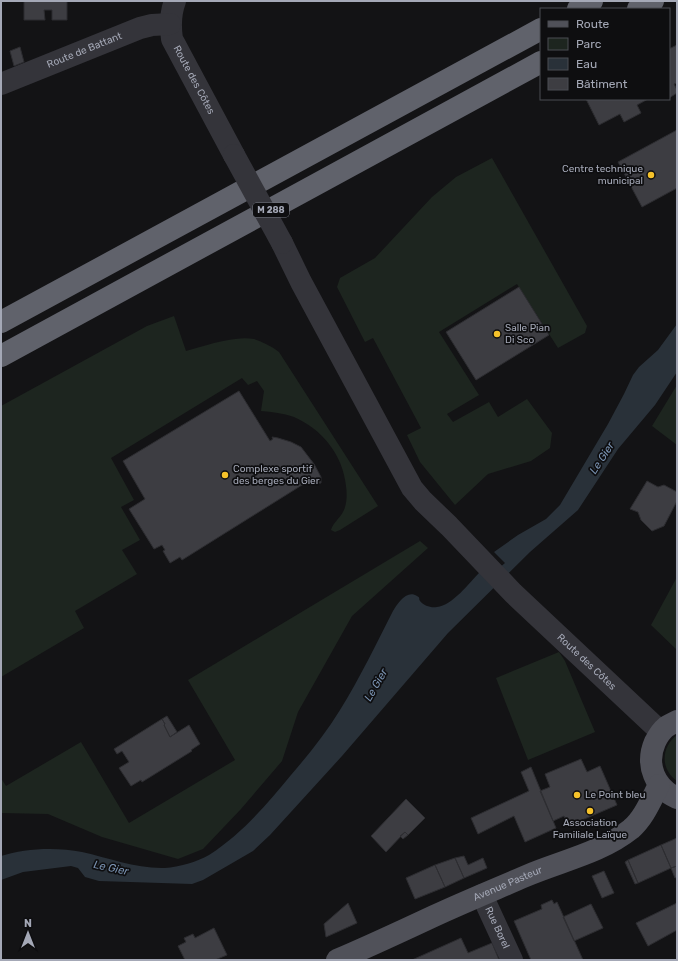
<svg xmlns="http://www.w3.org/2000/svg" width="678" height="961" viewBox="0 0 678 961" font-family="Rubik,sans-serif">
  <rect width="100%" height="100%" fill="#131315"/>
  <path fill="#1d251f" d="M492 158 587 326 585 333 558 348 517 284 439 332 479 395 447 414 453 422 489 402 498 417 527 399 552 433 550 448 531 461 488 474 455 505 420 462 407 435 421 428 373 338 365 342 337 287 340 278 375 258 432 197 456 177Z
    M174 316 186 351C204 346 235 335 254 339 263 342 271 346 279 352L378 506 340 530 335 532 331 530C333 522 343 516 345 507 347 501 347 493 346 486 343 455 322 429 294 417 283 413 272 412 261 411L264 391 257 381 248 385 242 378 111 458 134 500 121 507 140 540 122 550 137 574 75 611 84 628 1 677V406L147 326Z
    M677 385V445L652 426Z
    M420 541 428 548 352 616 298 712 282 761 241 809 203 849 178 859 102 837 48 814 1 813V778L6 786 81 742 129 823 235 760 188 680Z
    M677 577V650L651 625Z
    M559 652 565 661 595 732 528 760 496 678Z
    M677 735V781C660 769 661 747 677 735Z"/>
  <path fill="#293139" d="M677 324V372L655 405 618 449 578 510 530 552 448 633 342 756 270 835 253 851 203 880 192 884 99 881 85 877 78 868 71 866 23 872 1 880V856C25 848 57 847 82 852 109 858 137 869 165 868 179 867 197 862 209 855 242 834 266 805 291 775 309 754 326 733 340 710 360 678 376 644 393 611 397 604 407 589 417 596 421 598 418 598 420 601 424 606 431 608 437 607 452 606 470 582 480 572L486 579 505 563 494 552 518 535 546 519 560 505 608 424 624 394 633 375 639 367 658 350Z"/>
  <path fill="#3d3d42" stroke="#2d2d31" d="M24 1H67V20H52V10H44L45 20H24Z
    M677 45V83L674 84 677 90V93L669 98V49Z
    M20 47 24 62 14 66 10 51Z
    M586 99H648L637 105 641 113 624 122 620 114 599 125Z
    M677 130V188L642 207 618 162Z
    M519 287 549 335 476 380 446 332Z
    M239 391 270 441 273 439 272 437 278 438 291 442 301 447 314 464 321 477V483L302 485 182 560 180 557 170 563 163 551 165 550 162 545 154 549 129 509 145 499 123 461Z
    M647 481 658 487 664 485 677 492V501L664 526 652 531 641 520 638 512 630 509Z
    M167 716 177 732 170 737 164 725 165 724 162 719Z
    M162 719 165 724 164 725 170 737 189 725 200 744 191 750 192 751 142 782 141 780 131 786 119 768 129 762 122 751 117 754 114 749Z
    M581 759 587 772 600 766 617 805 568 826 564 816 553 821 540 791 550 787 545 774Z
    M531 767 556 828 525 842 514 816 478 834 471 818 529 791 521 772Z
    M406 799 425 818 408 835 405 832 386 852 371 836Z
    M405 832 408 835 403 839 400 836Z
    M677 838V866L671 868 661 845Z
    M661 845 671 868 638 883 628 860Z
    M464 856 468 865 483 858 487 868 464 878 455 858Z
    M455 858 464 878 445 887 435 865Z
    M628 860 638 883 635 884 625 862Z
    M435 865 445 887 415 899 406 878Z
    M677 866V877L675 878 671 868Z
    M604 871 614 893 602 898 592 876Z
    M552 900 554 904 557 902 583 960H531L514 921 542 909 541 905Z
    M348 903 357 923 326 937 324 924Z
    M677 903V930L648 946 636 923Z
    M591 904 603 928 574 941 563 917Z
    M214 928 227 955 215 960H185L178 946 186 942 184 938 193 934 195 938Z
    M461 938 468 953 492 943 499 960H412Z"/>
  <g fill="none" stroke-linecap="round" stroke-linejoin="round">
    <g stroke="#34343a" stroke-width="22">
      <path id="s1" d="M175 1C170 14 170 25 172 39L234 155"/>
      <path id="s2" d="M1 84 140 28 152 25 170 24"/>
      <path id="s3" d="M282 243 301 282 412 488 423 501 449 526 513 593 661 732"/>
      <path id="s4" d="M482 895 512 960"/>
    </g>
    <g stroke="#505159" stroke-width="22">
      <path d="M677 721C673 723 669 725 666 727 661 731 658 736 655 742 645 765 655 788 677 798"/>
      <path id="s5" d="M337 960C370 946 402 931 434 916 464 902 496 889 526 876 561 861 601 853 631 829 644 818 651 800 659 785"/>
    </g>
    <path stroke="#60626b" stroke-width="22" d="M578 9 592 1
      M638 9 653 1
      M1 322 541 29
      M1 356 541 62"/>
    <path stroke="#34343a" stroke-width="22" d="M234 155 282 243"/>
  </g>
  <g fill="#f6c22a" stroke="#0e0e10" stroke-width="1.5">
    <circle cx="651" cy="175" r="4"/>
    <circle cx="497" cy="334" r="4"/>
    <circle cx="225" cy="475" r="4"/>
    <circle cx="577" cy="795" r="4"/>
    <circle cx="590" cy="811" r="4"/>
  </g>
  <g text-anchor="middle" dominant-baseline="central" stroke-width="3.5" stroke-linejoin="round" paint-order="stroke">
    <rect fill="#0e0e10" stroke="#777a84" stroke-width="1" x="253" y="203" width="36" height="14" rx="3"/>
    <g font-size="9" font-weight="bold" fill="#a4a8b6">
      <text x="271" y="210">M 288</text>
    </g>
    <g font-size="10" fill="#a4a8b6" stroke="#0e0e10">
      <text stroke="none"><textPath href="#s2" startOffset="90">Route de Battant</textPath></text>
      <text stroke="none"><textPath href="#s1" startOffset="85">Route des Côtes</textPath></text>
      <text stroke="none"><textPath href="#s3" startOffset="524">Route des Côtes</textPath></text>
      <text stroke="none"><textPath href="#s5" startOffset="187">Avenue Pasteur</textPath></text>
      <text stroke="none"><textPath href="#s4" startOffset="36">Rue Borel</textPath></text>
    </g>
    <g font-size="10" fill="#a4a8b6" stroke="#0e0e10" text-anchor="start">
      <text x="643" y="169" text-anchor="end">Centre technique<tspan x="643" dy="12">municipal</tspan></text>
      <text x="505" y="328">Salle Pian<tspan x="505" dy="12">Di Sco</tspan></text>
      <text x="233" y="469">Complexe sportif<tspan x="233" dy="12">des berges du Gier</tspan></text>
      <text x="585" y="795">Le Point bleu</text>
      <text x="590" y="823" text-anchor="middle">Association<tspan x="590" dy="12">Familiale Laïque</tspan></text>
    </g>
    <g font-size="11" font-style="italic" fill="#7a93b2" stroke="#0e0e10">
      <text transform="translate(602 458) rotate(-57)">Le Gier</text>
      <text transform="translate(376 685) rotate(-60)">Le Gier</text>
      <text transform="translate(111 868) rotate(12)">Le Gier</text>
    </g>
  </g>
  <rect width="678" height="961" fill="none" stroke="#a4a8b6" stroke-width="4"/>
  <rect x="540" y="8" width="130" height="92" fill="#0e0e10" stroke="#4a4c52"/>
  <rect x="548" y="21" width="20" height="6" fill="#505159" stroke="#4a4c52"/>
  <text x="576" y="28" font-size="12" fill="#a4a8b6">Route</text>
  <rect x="548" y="38" width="20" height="12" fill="#1d251f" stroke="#4a4c52"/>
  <text x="576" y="48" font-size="12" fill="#a4a8b6">Parc</text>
  <rect x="548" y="58" width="20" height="12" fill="#293139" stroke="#4a4c52"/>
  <text x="576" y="68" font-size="12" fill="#a4a8b6">Eau</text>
  <rect x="548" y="78" width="20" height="12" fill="#3d3d42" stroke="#4a4c52"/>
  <text x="576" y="88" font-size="12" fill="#a4a8b6">Bâtiment</text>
  <g transform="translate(28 933)" stroke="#0e0e10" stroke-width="3" paint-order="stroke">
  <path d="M0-3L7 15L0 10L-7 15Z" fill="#a4a8b6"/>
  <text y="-6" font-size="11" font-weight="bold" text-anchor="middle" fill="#a4a8b6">N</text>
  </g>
</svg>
